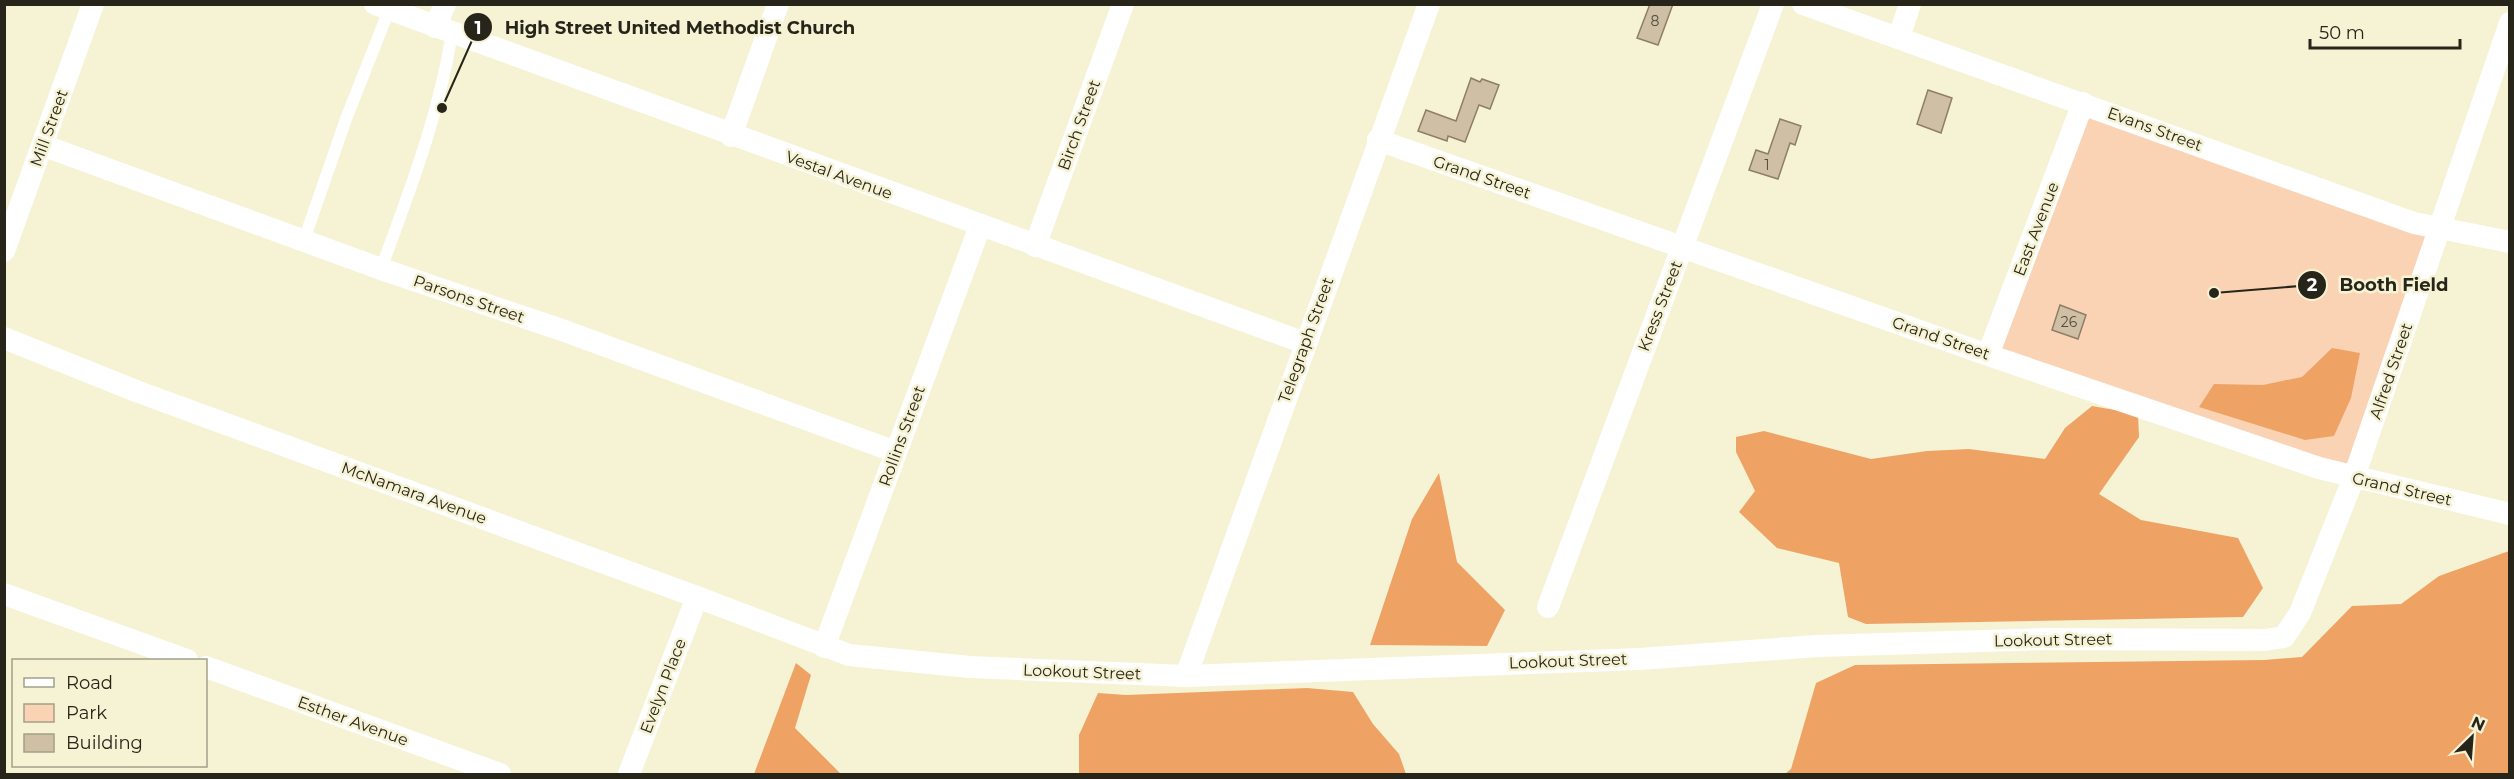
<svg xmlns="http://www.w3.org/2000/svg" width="2514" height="779" viewBox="0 0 2514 779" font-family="Montserrat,sans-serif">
  <rect width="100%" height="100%" fill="#f6f2d4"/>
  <path fill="#fad3b5" d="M2087 112 2429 236 2347 469 1997 351Z"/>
  <path fill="#eea364" d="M2332 348 2360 353 2351 398 2334 436 2305 440 2199 407 2214 384 2263 385 2302 377Z
    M2092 406 2138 414 2139 437 2099 494 2141 520 2238 538 2263 588 2243 617 1866 624 1848 617 1839 563 1777 548 1739 512 1755 491 1736 452V437L1764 431 1871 459 1927 451 1969 449 2045 459 2065 428Z
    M1439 473 1457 562 1505 610 1487 646 1370 645 1412 519Z
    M2509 551V774H1785L1791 769 1816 683 1855 665 2264 660 2302 657 2352 606 2401 604 2439 576Z
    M796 663 811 675 795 728 841 774H754Z
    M1307 688 1353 692 1373 724 1399 754 1406 774H1079V735L1098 693 1126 695Z"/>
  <path fill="#cfbfa5" stroke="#8d7f66" stroke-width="1.5" d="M1650 4H1673L1658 45 1637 38Z
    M1471 78 1480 82 1482 79 1499 85 1490 109 1479 105 1465 142 1448 136 1447 141 1418 131 1426 110 1456 121Z
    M1928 90 1952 98 1941 133 1917 124Z
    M1780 119 1801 126 1795 145 1790 143 1778 179 1749 170 1756 150 1768 154Z
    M2060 305 2086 315 2078 339 2052 330Z"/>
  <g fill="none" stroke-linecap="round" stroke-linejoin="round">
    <path stroke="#fff" stroke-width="12" d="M304 240 346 119 389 10
      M381 269C409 192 439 116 452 33"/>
    <path stroke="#fff" stroke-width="22" d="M375 4 1305 343
      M1803 4 2414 223 2510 242
      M435 27 445 4
      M1899 37 1910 4
      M731 136 778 4
      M1378 140 1988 355 2319 468 2510 514
      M42 145 381 269 559 329 896 452
      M1035 246 1123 4
      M4 251 93 4
      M4 338 136 391 697 597 849 655 970 667 1186 676 1640 659 1817 646 2048 639 2265 640 2284 637 2300 613 2354 477 2510 23
      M1988 355 2083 103
      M4 594 187 660
      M1548 607 1773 4
      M824 647 980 226
      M206 667 500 774
      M1186 676 1429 4
      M629 774 697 597"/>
  </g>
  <g text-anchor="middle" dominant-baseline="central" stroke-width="5" stroke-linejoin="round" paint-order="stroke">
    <g font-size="14" fill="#514c3d">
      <text x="1655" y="21">8</text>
      <text x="1767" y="165">1</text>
      <text x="2069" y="322">26</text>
    </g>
    <g font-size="16" fill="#27251a" stroke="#f6f2d4">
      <text transform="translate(1079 125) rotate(-70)">Birch Street</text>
      <text transform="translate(49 128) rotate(-70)">Mill Street</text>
      <text transform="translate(2155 129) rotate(20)">Evans Street</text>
      <text transform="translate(839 175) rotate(20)">Vestal Avenue</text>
      <text transform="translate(1482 177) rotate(19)">Grand Street</text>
      <text transform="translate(2036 229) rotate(-69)">East Avenue</text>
      <text transform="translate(469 299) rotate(19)">Parsons Street</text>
      <text transform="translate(1660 306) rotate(-69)">Kress Street</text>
      <text transform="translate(1941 338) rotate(19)">Grand Street</text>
      <text transform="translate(1306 340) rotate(-70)">Telegraph Street</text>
      <text transform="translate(2391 371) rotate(-71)">Alfred Street</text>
      <text transform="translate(902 436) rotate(-70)">Rollins Street</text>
      <text transform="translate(2402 489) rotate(13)">Grand Street</text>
      <text transform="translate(414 493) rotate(20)">McNamara Avenue</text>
      <text transform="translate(2053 640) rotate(-1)">Lookout Street</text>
      <text transform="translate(1568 661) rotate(-2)">Lookout Street</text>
      <text transform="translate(1082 672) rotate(2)">Lookout Street</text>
      <text transform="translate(663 686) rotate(-69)">Evelyn Place</text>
      <text transform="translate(353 721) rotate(20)">Esther Avenue</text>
    </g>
  </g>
  <path fill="none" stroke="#27251a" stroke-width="2" d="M442 108L478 27M2214 293L2312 285"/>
  <g fill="#27251a" stroke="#f6f2d4" stroke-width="2">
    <circle cx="442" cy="108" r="6"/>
    <circle cx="2214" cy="293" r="6"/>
    <circle cx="478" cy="27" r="15"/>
    <circle cx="2312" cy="285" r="15"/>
  </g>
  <g font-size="18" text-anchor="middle" font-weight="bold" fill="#fff">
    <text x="478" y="34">1</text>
    <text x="2312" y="291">2</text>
  </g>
  <g font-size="18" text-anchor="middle" font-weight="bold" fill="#27251a" stroke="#f6f2d4" stroke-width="5" stroke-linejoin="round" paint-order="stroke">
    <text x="680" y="34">High Street United Methodist Church</text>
    <text x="2394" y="291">Booth Field</text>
  </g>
  <rect width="2514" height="779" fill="none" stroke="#27251a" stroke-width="12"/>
  <rect x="12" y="659" width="195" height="108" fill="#f6f2d4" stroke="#a3a08a" stroke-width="1.5"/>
  <rect x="24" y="678" width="30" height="9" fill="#ffffff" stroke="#a3a08a" stroke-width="1.5"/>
  <text x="66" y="689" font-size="18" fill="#27251a">Road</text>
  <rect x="24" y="704" width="30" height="18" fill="#fad3b5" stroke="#a3a08a" stroke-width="1.5"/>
  <text x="66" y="719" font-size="18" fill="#27251a">Park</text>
  <rect x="24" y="734" width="30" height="18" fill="#cfbfa5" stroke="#a3a08a" stroke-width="1.5"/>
  <text x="66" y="749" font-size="18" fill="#27251a">Building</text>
  <g transform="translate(2472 737) rotate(25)" stroke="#f6f2d4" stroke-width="4.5" paint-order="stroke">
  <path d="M0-4.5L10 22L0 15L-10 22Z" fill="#27251a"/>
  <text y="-9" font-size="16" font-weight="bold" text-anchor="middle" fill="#27251a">N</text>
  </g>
  <path d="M2310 39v9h150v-9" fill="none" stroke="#27251a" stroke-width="3"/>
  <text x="2319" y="39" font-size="18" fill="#27251a" stroke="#f6f2d4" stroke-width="4.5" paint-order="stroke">50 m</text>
</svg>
